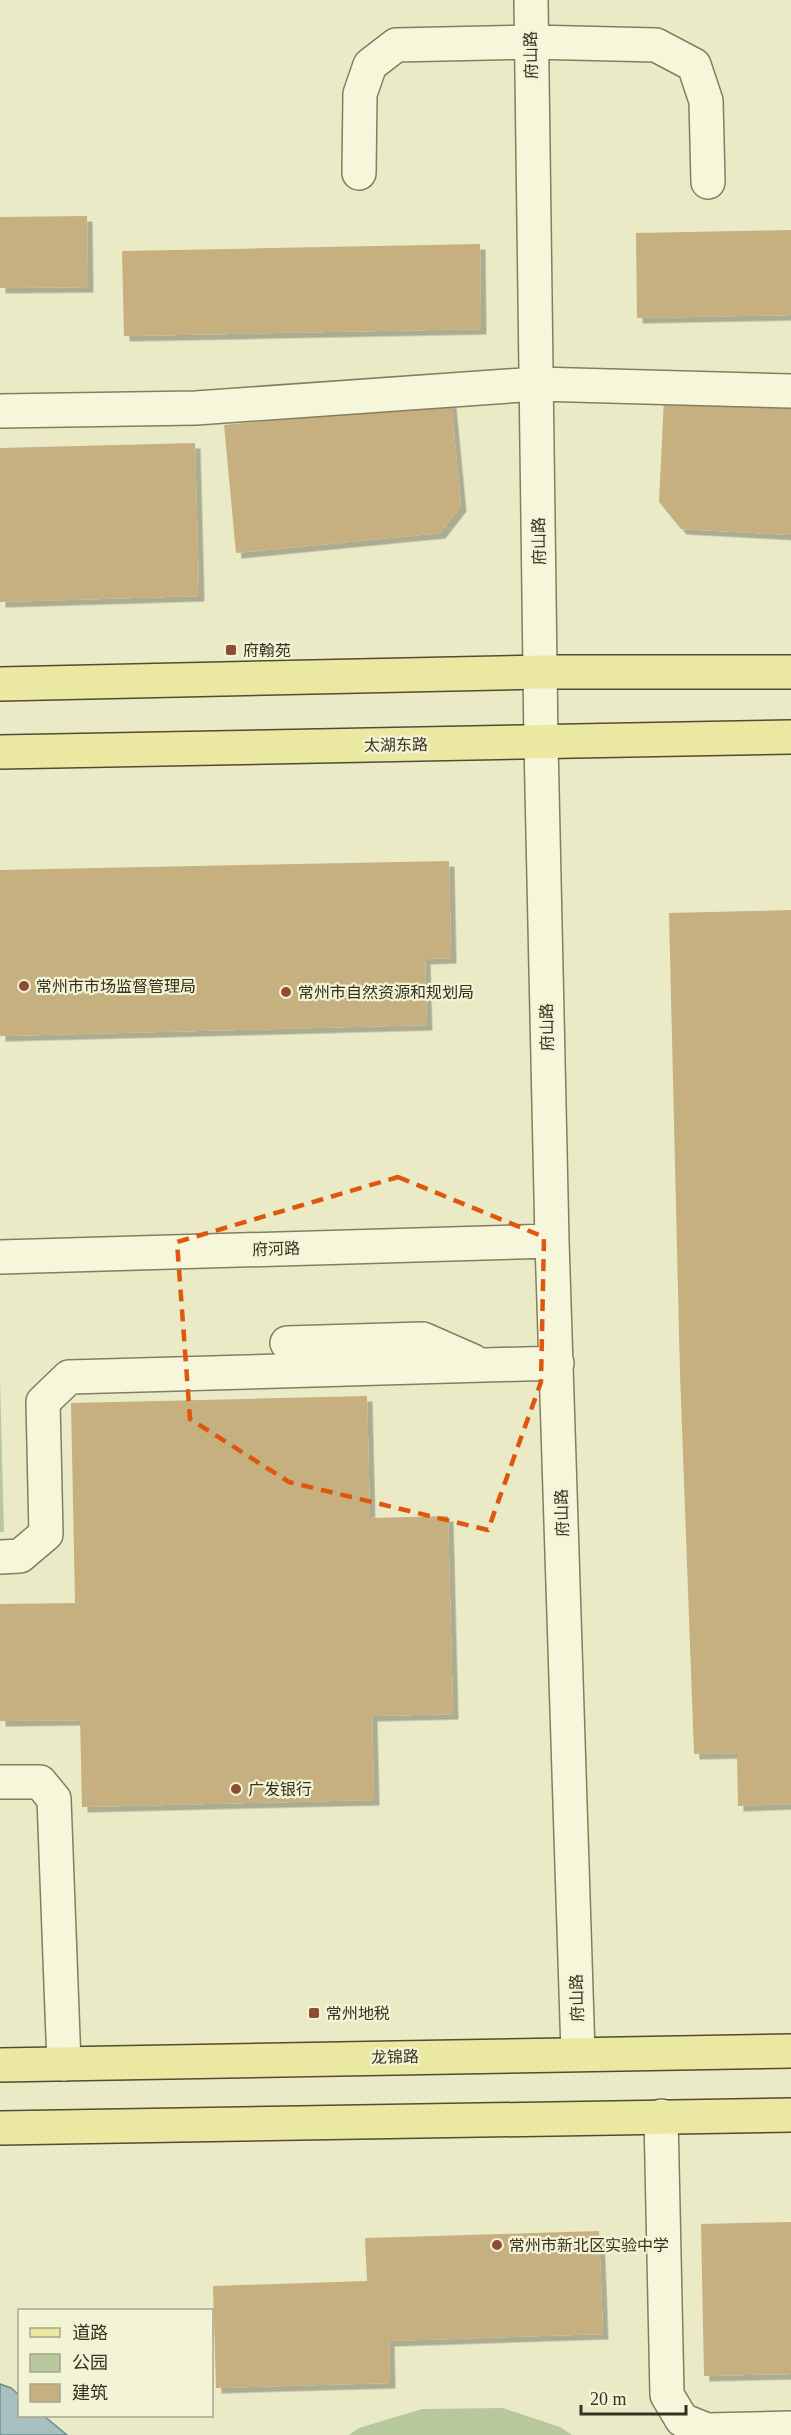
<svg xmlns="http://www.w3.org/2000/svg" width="791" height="2435" viewBox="0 0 791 2435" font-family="'Times New Roman','Noto Sans SC',serif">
  <defs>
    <filter id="shadow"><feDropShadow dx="5.5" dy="5.5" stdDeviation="0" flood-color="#0004"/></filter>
  </defs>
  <rect width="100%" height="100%" fill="#ebeac7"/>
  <path fill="#b7c89c" d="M0 1378 4 1532H0Z
    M503 2408 560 2427 572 2435H349L359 2428 422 2409Z"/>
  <path fill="#a8bfbf" stroke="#6f8c8d" stroke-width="1.5" d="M0 2384 11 2388 19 2395 20 2416H44L67 2435H0Z"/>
  <path fill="#c6b080" filter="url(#shadow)" d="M87 216 88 287 0 288V217Z
    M791 230V315L637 318 636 233Z
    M480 244 481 329 124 336 122 251Z
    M664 399 791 405V535L681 529 659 502Z
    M451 402 461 506 440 533 236 553 224 425Z
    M195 443 199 596 0 602V448Z
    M449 861 451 958 425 959 427 1025 0 1036V870Z
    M791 910V1804L738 1806 737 1753 694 1754 680 1374 669 913Z
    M367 1396 370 1518 448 1516 453 1714 372 1716 374 1800 82 1807 80 1720 0 1721V1604L75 1603 71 1403Z
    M791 2222V2374L704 2376 701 2224Z
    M599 2231 603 2334 389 2341 390 2383 216 2388 213 2286 367 2281 365 2238Z"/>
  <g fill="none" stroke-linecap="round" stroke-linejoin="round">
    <g stroke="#857e5e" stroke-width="36">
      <path id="minor" d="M531 0 541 743 552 1241 578 2053
        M359 173 360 94 370 65 396 45 531 42 656 45 694 65 706 101 708 182
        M0 411 196 408 537 384 791 391
        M0 1257 552 1241
        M287 1343 423 1339 473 1361
        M0 1557 20 1556 46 1534 43 1402 69 1377 557 1363
        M0 1782H40L54 1799 64 2064
        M661 2116 667 2395 682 2420 707 2430 791 2428"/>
    </g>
    <g stroke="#534b32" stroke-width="36">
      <path id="major" d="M0 684 541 672H791
        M0 752 791 737
        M0 2065 791 2051
        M0 2128 791 2115"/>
    </g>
    <use href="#minor" stroke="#f6f6da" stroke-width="33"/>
    <use href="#major" stroke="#ebe8a2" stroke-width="33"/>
  </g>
  <path fill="none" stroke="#df570d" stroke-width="4.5" stroke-dasharray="12 8" stroke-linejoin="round" d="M398 1177 544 1237 541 1382 488 1530 289 1482 190 1419 177 1242Z"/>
  <g fill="#8f4c33" stroke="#f3f3d6" stroke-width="2">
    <rect x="225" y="644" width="12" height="12" rx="3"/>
    <circle cx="24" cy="986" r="6"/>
    <circle cx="286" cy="992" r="6"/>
    <circle cx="236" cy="1789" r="6"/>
    <rect x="308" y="2007" width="12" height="12" rx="3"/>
    <circle cx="497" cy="2245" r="6"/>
  </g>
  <g text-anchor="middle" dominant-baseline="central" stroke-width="4.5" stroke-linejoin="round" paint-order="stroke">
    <g font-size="16" fill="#373120" stroke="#f3f3d6">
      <text transform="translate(531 55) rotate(-91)">府山路</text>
      <text transform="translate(539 541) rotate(-91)">府山路</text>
      <text transform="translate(396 745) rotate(-1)">太湖东路</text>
      <text transform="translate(547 1027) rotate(-91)">府山路</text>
      <text transform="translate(276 1249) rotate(-2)">府河路</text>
      <text transform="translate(562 1513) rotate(-92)">府山路</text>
      <text transform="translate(577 1998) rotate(-92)">府山路</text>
      <text transform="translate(395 2057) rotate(-1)">龙锦路</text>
    </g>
    <g font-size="16" fill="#373120" stroke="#f3f3d6" text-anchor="start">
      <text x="243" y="650">府翰苑</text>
      <text x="36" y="986">常州市市场监督管理局</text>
      <text x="298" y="992">常州市自然资源和规划局</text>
      <text x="248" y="1789">广发银行</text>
      <text x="326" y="2013">常州地税</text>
      <text x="509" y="2245">常州市新北区实验中学</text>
    </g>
  </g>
  <rect x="18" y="2309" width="195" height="108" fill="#f3f3d6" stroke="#a8a58d" stroke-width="1.5"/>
  <rect x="30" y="2328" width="30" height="9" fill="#ebe8a2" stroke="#a8a58d" stroke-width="1.5"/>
  <text x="72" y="2339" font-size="18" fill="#373120">道路</text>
  <rect x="30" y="2354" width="30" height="18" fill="#b7c89c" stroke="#a8a58d" stroke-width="1.5"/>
  <text x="72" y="2369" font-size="18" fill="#373120">公园</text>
  <rect x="30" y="2384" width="30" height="18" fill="#c6b080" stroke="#a8a58d" stroke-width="1.5"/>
  <text x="72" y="2399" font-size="18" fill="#373120">建筑</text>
  <path d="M581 2405v9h105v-9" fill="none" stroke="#373120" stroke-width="3"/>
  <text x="590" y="2405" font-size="18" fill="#373120" stroke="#f3f3d6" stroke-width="4.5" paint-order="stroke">20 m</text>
</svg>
